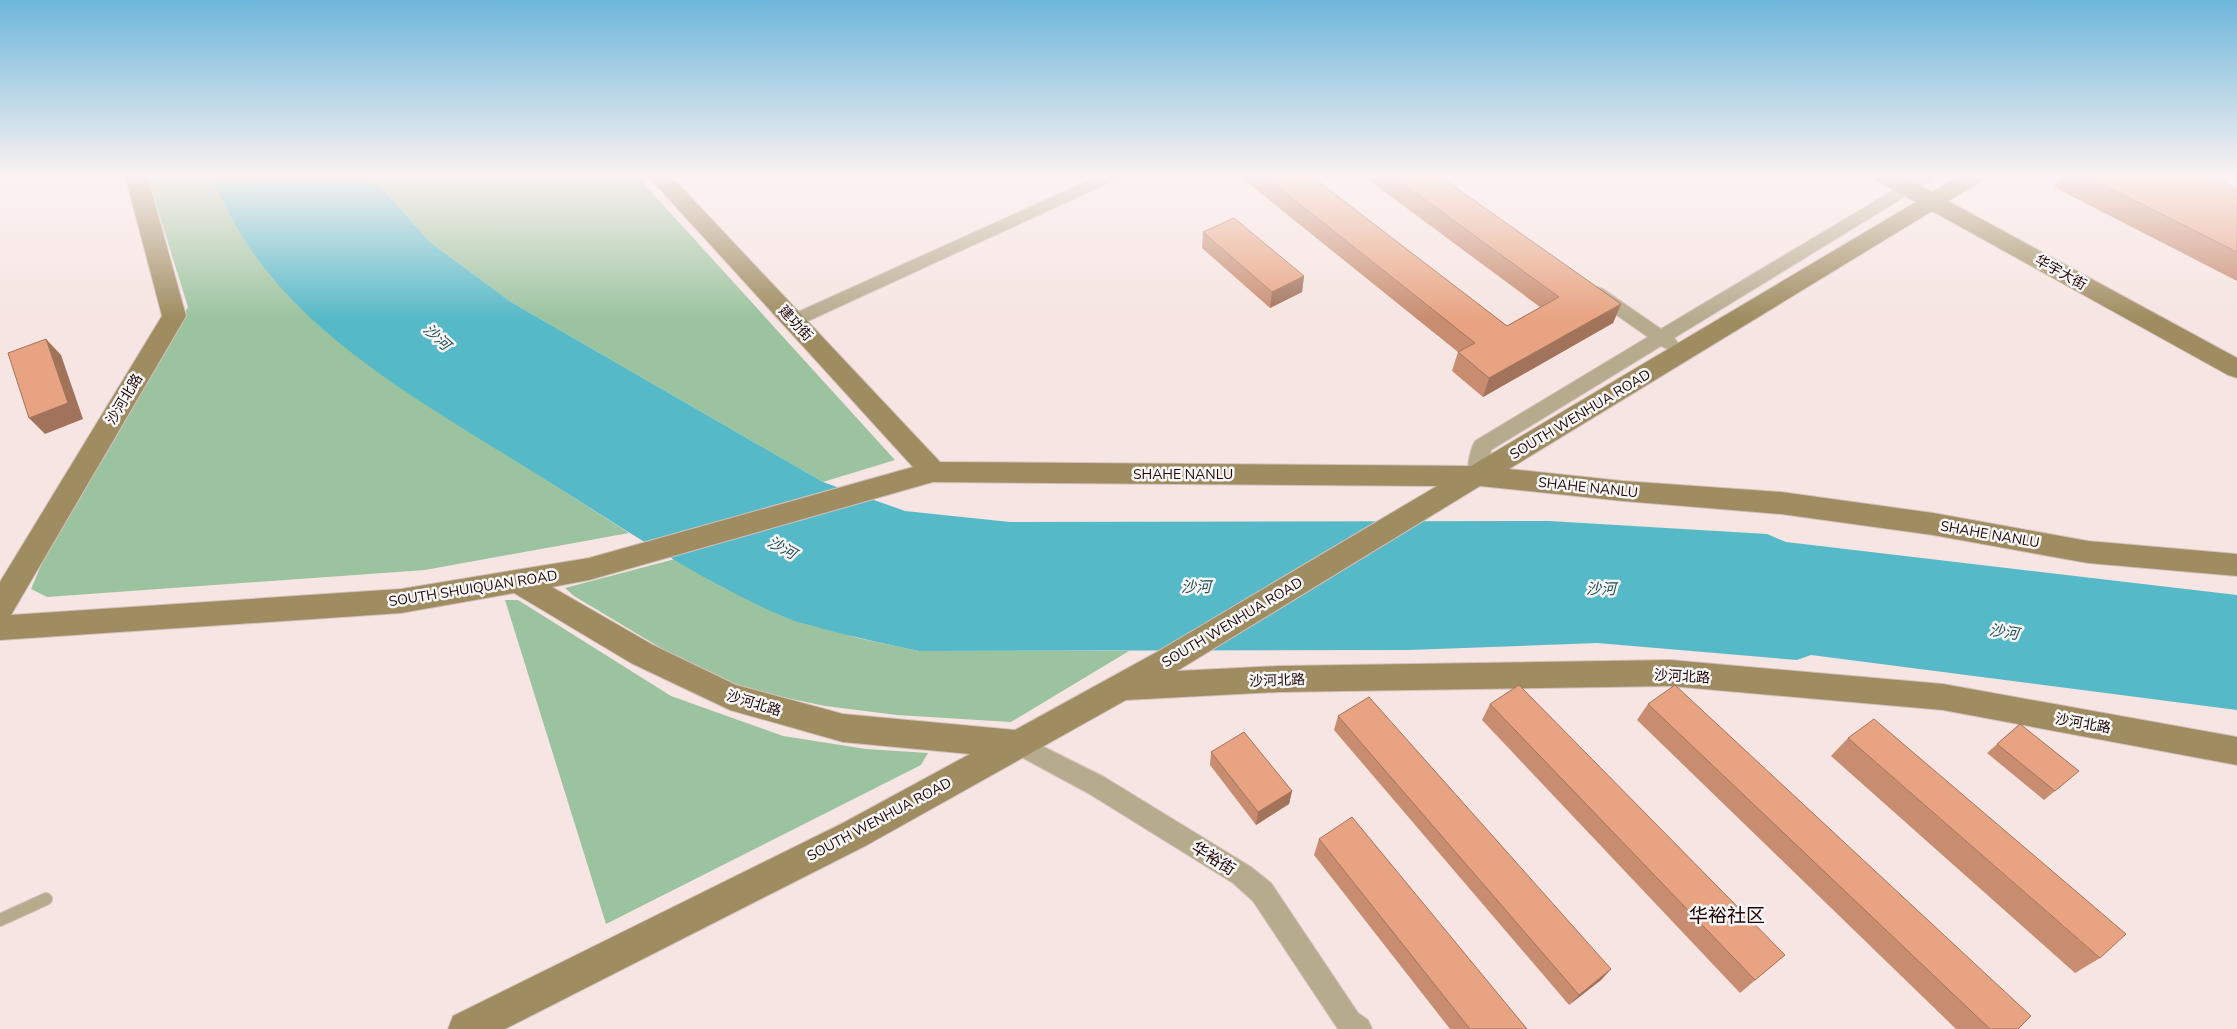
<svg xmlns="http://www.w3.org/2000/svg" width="2237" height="1029" font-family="'Nunito Sans','Noto Sans SC',sans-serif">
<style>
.green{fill:#9bc39f}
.water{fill:#56b9c7}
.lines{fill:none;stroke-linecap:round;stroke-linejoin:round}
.lane-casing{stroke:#d4c1be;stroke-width:14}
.street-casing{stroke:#d4c1be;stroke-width:2}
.secondary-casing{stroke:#d4c1be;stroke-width:2}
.lane{stroke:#b7ab8e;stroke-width:12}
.street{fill:#b7ab8e;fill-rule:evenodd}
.secondary{fill:#9f8c60;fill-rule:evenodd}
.wall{fill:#c88d70}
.shaded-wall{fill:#a2735b}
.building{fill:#e8a482;stroke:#a2735b}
.labels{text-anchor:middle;stroke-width:5;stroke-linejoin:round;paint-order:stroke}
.street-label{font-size:14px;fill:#1f0403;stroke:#f6f6f6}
.water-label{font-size:15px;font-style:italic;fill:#224e54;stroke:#f6f6f6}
.near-street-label{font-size:16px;fill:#1f0403;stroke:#f6f6f6}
.near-quarter-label{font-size:19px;fill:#1f0403;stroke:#f6f6f6}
</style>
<rect width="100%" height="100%" fill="#f6e5e2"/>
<path class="green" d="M147 175H211C215 188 223 200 229 212 282 316 384 377 479 437 529 469 579 501 629 533L425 570 47 597 31 589 62 516 188 307Z
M370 175H636L895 460 823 482 511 302 430 242Z
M675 559 720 586 784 617 858 638 919 651H1129L1011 722 897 715 825 706 749 690 711 678 574 596 565 588Z
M505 600H518L671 696 783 736 866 749 928 753 921 765 606 924Z"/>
<path class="water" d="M211 175H370L430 242 511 302 823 482 905 511 1010 522 1549 521 1767 534 1786 542 2237 595V710L1811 655 1797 660 1597 643 1409 650 919 651C886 644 853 637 820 628 808 624 794 622 782 616 699 580 623 528 546 480 435 409 293 337 230 215 224 202 215 189 211 175Z"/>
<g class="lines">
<defs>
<path id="lane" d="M0 920 46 899"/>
<path id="street" d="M1101 175H1122L1119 178 799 325 793 327 787 325 784 321 787 317Z
M1919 175H1938L1935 178 1674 338 1679 344 1676 348 1670 350 1661 346 1491 450 1487 476 1484 481 1477 483 1470 481C1465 472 1470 450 1475 441L1648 337 1591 297 1588 293 1591 289 1597 287 1603 289 1661 329Z
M1018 734 1104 777 1251 867 1271 883 1358 1013 1368 1020 1372 1029H1338L1253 901 1233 883 1088 793 1010 751 1006 744 1010 737Z"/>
<path id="secondary" d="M125 175H147L186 316 11 615 401 589 589 558 913 467 647 175H670L940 462 1471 466 1916 202 1876 180 1873 175H1900L1932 192 1961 175H1987L1984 180 1948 201 2237 358V378L2228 375 1932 211 1509 469 1623 481 1781 492 1933 513 2088 541 2237 554V576L2088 563 1933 535 1781 514 1623 501 1480 486 1177 671 1279 666 1670 660 1943 684 2237 737V765L1943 710 1670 686 1279 692 1126 700 867 845 505 1029H448L453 1016 843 823 970 754 843 742 730 710 631 663 514 593 401 613 0 640V582L162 316ZM933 482 1437 486 1157 652 1015 730 843 714 736 685 653 645 552 587 589 580Z"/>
</defs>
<use href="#lane" class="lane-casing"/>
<use href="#street" class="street-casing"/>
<use href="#secondary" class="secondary-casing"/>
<use href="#lane" class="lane"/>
<use href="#street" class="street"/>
<use href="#secondary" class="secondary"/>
</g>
<path class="wall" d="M1238 175H1310L1507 326 1540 307 1362 175H1438L1621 304 1613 323 1483 397 1452 371 1458 352Z
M2063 175H2209L2237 189V281L2054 187Z
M1203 232 1304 276 1302 292 1270 308 1202 248Z
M1490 704 1785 955 1740 993 1482 720Z
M1648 704 2018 1029H1956L1637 720Z
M1338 716 1611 969 1601 980 1569 1005 1334 730Z
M2020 724 2055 791 2044 800 1987 753Z
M1848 738 2100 958 2075 973 1831 756Z
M1211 752 1292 791 1289 804 1256 825 1210 765Z
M1319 839 1527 1029H1450L1314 855Z"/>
<path class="shaded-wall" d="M1304 276 1302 292 1270 308 1272 292Z
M1621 304 1613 323 1483 397 1489 378Z
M46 339 61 355 83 419 45 434 29 418Z
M1292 791 1289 804 1256 825 1258 812Z
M1611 969 1601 980 1569 1005 1579 995Z"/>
<path class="building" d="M1263 175H1310L1507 326 1559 297 1391 175H1438L1621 304 1489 378 1458 352 1475 343Z
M2084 175H2209L2237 189V252Z
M1234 218 1304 276 1272 292 1203 232Z
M46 339 68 403 29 418 8 353Z
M1519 685 1785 955 1755 980 1490 704Z
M1675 685 2031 1016 2018 1029H1990L1648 704Z
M1369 697 1611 969 1579 995 1338 716Z
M1874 719 2126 934 2100 958 1848 738Z
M2020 724 2079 771 2055 791 1997 744Z
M1244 732 1292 791 1258 812 1211 752Z
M1352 817 1527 1029H1470L1319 839Z"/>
<linearGradient id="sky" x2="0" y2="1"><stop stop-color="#6db6db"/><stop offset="0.55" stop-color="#fbf3f2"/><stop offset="1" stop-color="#fbf3f2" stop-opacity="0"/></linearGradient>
<rect width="2237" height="319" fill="url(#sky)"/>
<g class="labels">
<g class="street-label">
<text transform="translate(2061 272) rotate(29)" y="5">华宇大街</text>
<text transform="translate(796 323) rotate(47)" y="5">建功街</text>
<text transform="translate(124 399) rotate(-59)" y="5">沙河北路</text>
<text transform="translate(1580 414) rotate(-31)" y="5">SOUTH WENHUA ROAD</text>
<text x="1183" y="479">SHAHE NANLU</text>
<text transform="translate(1588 487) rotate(6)" y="5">SHAHE NANLU</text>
<text transform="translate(1990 534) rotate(10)" y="5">SHAHE NANLU</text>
<text transform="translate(473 588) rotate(-9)" y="5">SOUTH SHUIQUAN ROAD</text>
<text transform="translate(1232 622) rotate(-31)" y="5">SOUTH WENHUA ROAD</text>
<text transform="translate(1682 676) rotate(3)" y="5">沙河北路</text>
<text transform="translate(1277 680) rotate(-2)" y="5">沙河北路</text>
<text transform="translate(754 703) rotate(17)" y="5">沙河北路</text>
<text transform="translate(2083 723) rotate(10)" y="5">沙河北路</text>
<text transform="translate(879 819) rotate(-28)" y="5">SOUTH WENHUA ROAD</text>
</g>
<g class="water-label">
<text transform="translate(437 337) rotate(43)" y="5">沙河</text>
<text transform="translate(782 548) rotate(29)" y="5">沙河</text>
<text x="1196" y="592">沙河</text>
<text x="1601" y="594">沙河</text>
<text transform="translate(2004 632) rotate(8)" y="5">沙河</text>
</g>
<g class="near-street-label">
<text transform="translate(1214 858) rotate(32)" y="6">华裕街</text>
</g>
<g class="near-quarter-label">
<text x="1727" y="922">华裕社区</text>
</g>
</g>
</svg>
